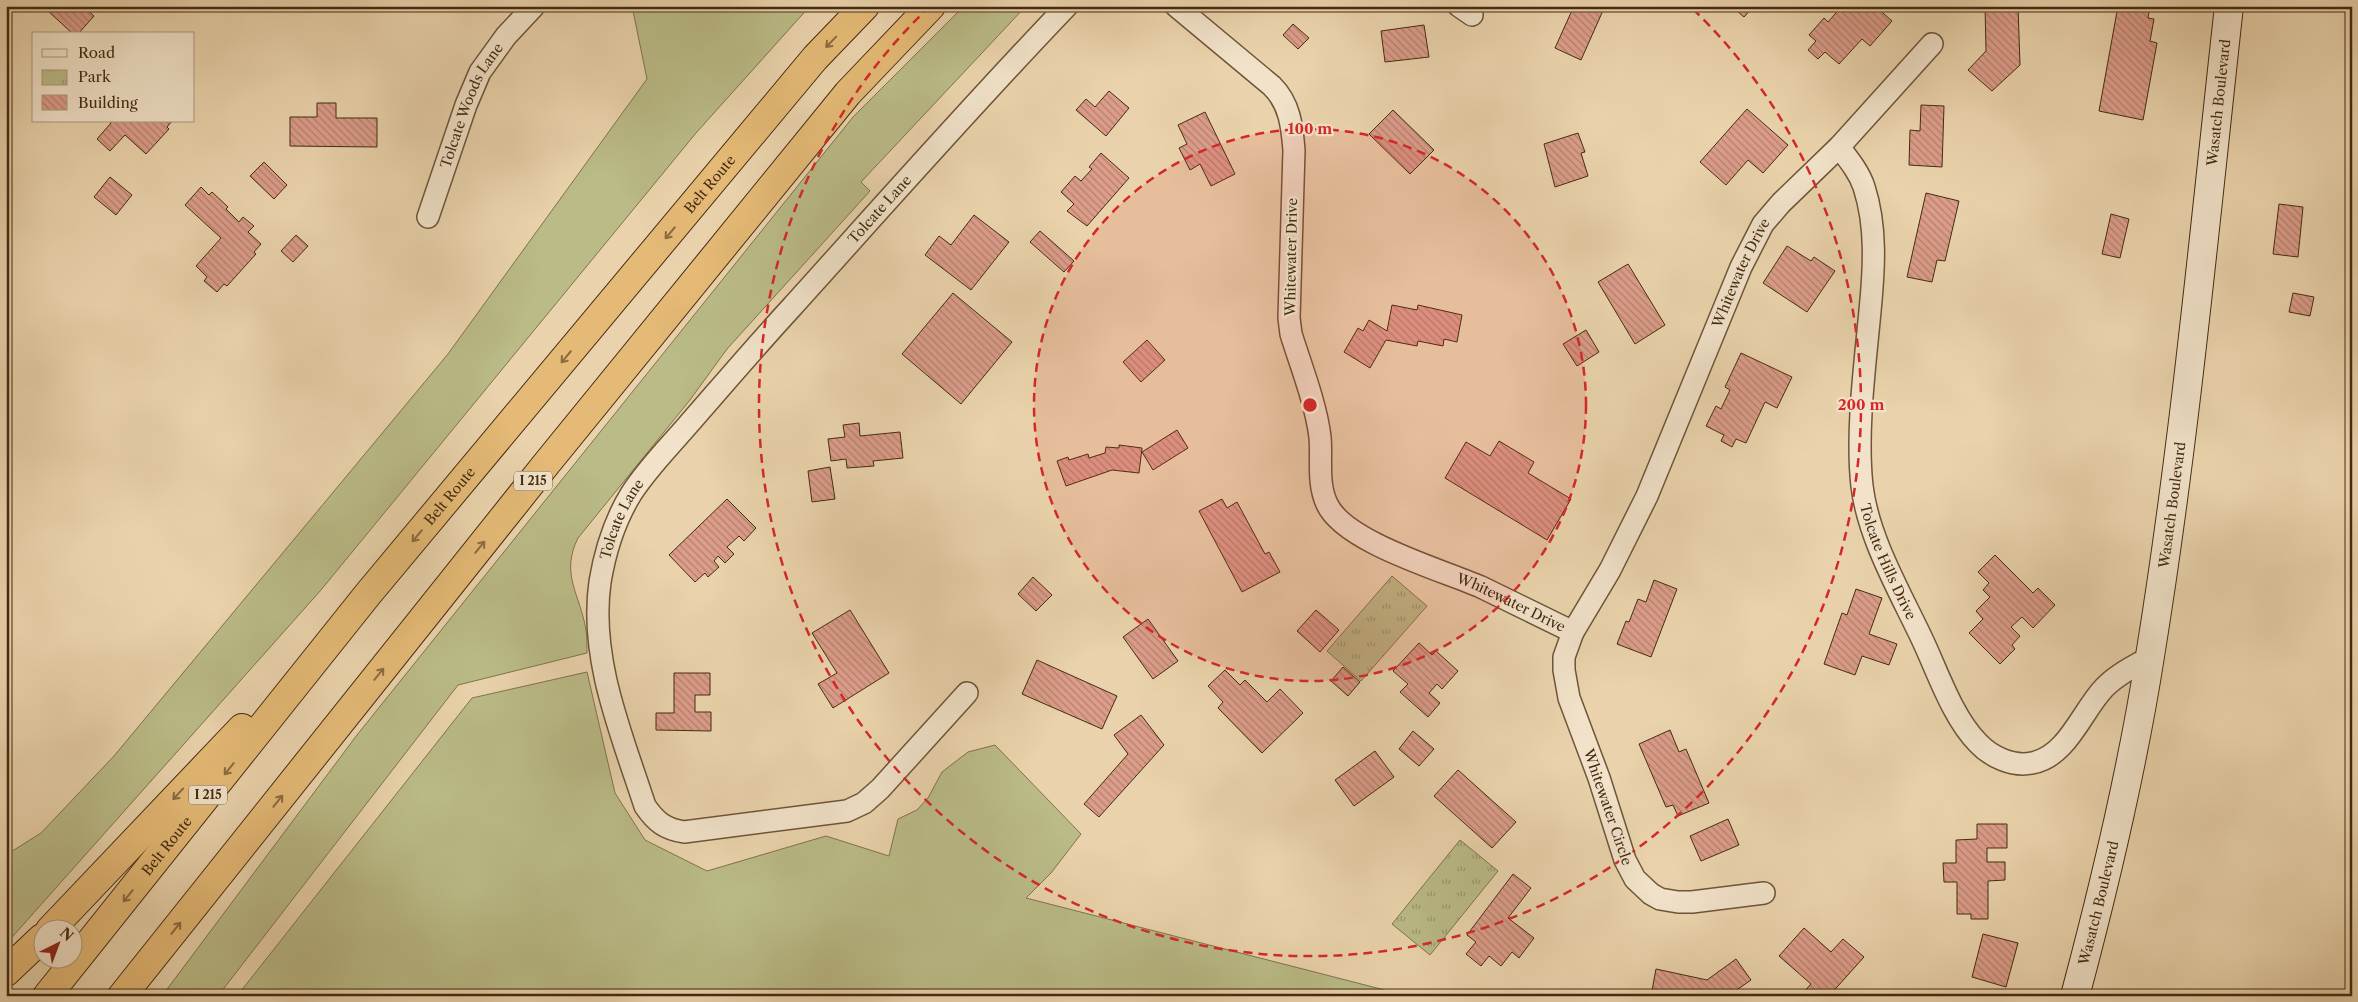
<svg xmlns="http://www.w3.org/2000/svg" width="2358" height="1002" font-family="'Libre Caslon Text',serif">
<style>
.green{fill:#babb87;stroke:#7f734c}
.park{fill:url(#park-tufts);stroke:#7f734c}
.building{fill:url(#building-back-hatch);stroke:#442b11}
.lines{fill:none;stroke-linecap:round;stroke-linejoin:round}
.street-casing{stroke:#6e5538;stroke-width:24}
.secondary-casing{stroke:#442b11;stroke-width:30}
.highway-casing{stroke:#442b11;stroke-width:30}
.street{stroke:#f1e2c9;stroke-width:21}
.secondary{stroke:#f1e2c9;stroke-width:28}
.highway{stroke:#e5ba76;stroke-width:28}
.oneway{stroke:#8c6b3e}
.ring{fill:none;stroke:#d62828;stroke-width:2.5;stroke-dasharray:9 6}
.labels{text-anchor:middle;stroke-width:4.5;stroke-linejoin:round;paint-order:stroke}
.shield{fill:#f1e2c9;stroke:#786248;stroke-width:1}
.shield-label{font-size:12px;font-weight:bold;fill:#442b11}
.street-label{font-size:14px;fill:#442b11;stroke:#f1e2c9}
.centre{fill:#d62828;stroke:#f1e2c9;stroke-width:2.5}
.ring-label{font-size:15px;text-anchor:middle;font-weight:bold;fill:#d62828;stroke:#f1e2c9;stroke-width:4.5;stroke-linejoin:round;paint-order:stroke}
</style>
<defs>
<pattern id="park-tufts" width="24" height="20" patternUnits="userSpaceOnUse" patternTransform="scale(1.25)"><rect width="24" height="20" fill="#babb87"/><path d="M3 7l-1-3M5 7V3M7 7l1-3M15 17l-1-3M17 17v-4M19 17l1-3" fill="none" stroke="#99986d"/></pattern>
<pattern id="building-back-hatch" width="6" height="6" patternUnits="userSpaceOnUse" patternTransform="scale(1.25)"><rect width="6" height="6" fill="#dc9d8a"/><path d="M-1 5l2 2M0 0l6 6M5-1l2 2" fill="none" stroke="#b4806f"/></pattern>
</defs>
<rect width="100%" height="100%" fill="#ead3ac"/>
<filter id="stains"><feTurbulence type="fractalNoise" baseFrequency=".004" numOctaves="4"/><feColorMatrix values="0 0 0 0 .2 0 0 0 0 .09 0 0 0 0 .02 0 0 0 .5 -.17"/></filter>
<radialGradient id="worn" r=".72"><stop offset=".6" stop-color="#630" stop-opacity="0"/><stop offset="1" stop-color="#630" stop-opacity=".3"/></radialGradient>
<path class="green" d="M632 6H810L696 133 321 590 6 944V855L41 833 114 756 448 354 647 79Z
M964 6H1026L861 182 870 191 727 349 690 400 578 538C560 574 580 594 586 630 587 637 587 646 587 653L458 685 218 996H162L357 735 853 117Z
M587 672 615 793 645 840 707 871 826 836 889 856 898 819 917 810 928 798 942 772 968 752 995 745 1081 834 1051 873 1026 898 1408 996H237L472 698Z"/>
<path class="park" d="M1392 576 1427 606 1361 681 1327 651Z
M1460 840 1498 871 1430 955 1392 924Z"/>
<path class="building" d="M50 6H83L94 16 78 34H73L47 10Z
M1574 6H1605L1581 60 1555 48Z
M1731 6H1754L1744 17Z
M1842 6H1858L1861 9 1863 6H1875L1892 21 1870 46 1862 39 1839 64 1825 52 1818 59 1808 50 1816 41 1809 35 1824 18 1828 22Z
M1985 6H2018L2020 65 1992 91 1968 70 1986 51Z
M2118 6H2150L2148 18 2154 19 2150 41 2157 43 2143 120 2099 111Z
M1293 24 1309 38 1298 49 1283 35Z
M1424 25 1429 57 1385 62 1381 31Z
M1109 91 1129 108 1106 136 1076 110 1086 99 1095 107Z
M317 103H336V118H377V147L290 146V117H317Z
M1921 105 1944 106 1942 167 1909 165 1910 130 1920 131Z
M1747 109 1788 145 1763 173 1748 160 1726 185 1700 162Z
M1393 110 1434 150 1410 174 1369 134Z
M1205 112 1235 174 1211 186 1200 164 1190 170 1179 148 1187 144 1178 125Z
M110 121H172L167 127 169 129 146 154 125 135 110 151 97 139 111 123Z
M1578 133 1585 152 1581 153 1588 176 1555 187 1544 144Z
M1101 153 1129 178 1087 226 1067 211 1074 204 1061 192 1075 176 1081 181 1092 169 1089 167Z
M264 162 287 185 274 199 250 176Z
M110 177 132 195 116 215 94 197Z
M201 187 209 195 212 192 228 207 226 209 239 222 243 217 254 226 248 232 261 244 254 252 256 254 227 286 224 284 217 292 204 281 207 277 196 266 221 238 185 205Z
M1926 193 1959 201 1945 261 1937 260 1932 282 1907 277Z
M2279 204 2303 207 2298 257 2273 254Z
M2111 214 2129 219 2120 258 2102 254Z
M974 215 1009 242 971 290 925 255 939 236 951 245Z
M1040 231 1074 261 1064 272 1030 242Z
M296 235 308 246 293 262 281 251Z
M1787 246 1811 261 1814 257 1835 271 1807 312 1763 283Z
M1628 264 1665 325 1635 344 1598 282Z
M953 293 1012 342 961 404 902 354Z
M2293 293 2314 297 2310 316 2289 312Z
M1392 305 1417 310 1418 305 1462 315 1457 342 1444 339 1443 346 1418 341 1417 346 1386 340 1370 368 1344 352 1358 328 1363 331 1369 320 1387 331Z
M1586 330 1599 352 1577 366 1563 344Z
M1147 340 1165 360 1141 382 1123 362Z
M1741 353 1792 377 1777 408 1765 402 1746 443 1736 439 1732 447 1721 441 1724 435 1706 426 1716 406 1721 409 1730 390 1725 387Z
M859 423 860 436 900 432 903 458 873 461 874 466 847 468 846 459 831 461 828 439 845 437 843 425Z
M1177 430 1188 448 1153 470 1142 452Z
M1499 441 1534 462 1528 473 1571 499 1547 540 1445 478 1466 442 1490 456Z
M1119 445 1142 448 1139 473 1112 470 1066 486 1057 461 1068 457 1069 460 1088 454 1089 458 1105 453 1106 447 1119 448Z
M830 467 835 499 812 502 808 471Z
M727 499 756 528 744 541 739 536 727 547 734 554 725 563 718 556 714 561 719 567 708 577 705 573 695 582 669 555Z
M1222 499 1227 508 1237 502 1265 554 1269 552 1280 572 1242 592 1199 511Z
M1995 555 2033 593 2038 588 2055 605 2033 628 2022 617 2011 627 2020 636 2012 645 2015 649 2000 664 1969 633 1983 619 1976 611 1990 597 1983 590 1989 583 1978 572Z
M1033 577 1052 595 1036 611 1018 594Z
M1654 580 1677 589 1651 657 1617 644 1626 621 1629 622 1638 599 1646 602Z
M1856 589 1882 598 1869 634 1897 644 1889 665 1862 656 1855 675 1824 664 1842 613 1847 615Z
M850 610 889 673 833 708 818 684 837 673 812 633Z
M1316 610 1339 630 1320 652 1297 631Z
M1148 619 1178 661 1153 679 1123 637Z
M1419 643 1432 655 1436 651 1458 671 1442 689 1437 684 1429 693 1440 703 1428 717 1400 692 1408 684 1393 671Z
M1037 660 1117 696 1102 729 1022 694Z
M1343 667 1360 682 1348 696 1331 681Z
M1225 670 1240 685 1245 680 1267 702 1280 689 1303 713 1262 753 1218 708 1223 702 1208 686Z
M674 673H710V695H695V712H711V731L656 730V713H674Z
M1141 715 1164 745 1099 817 1084 804 1128 754 1114 735Z
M1670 730 1679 752 1686 749 1709 803 1678 816 1673 805 1666 807 1639 744Z
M1413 731 1434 749 1419 766 1399 749Z
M1375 751 1394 777 1354 806 1335 780Z
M1458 770 1516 822 1492 848 1434 796Z
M1728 819 1739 845 1701 861 1690 836Z
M1977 824H2007V848H1987V862H2005V880L1988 881V919H1971V914H1957V882H1944L1943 863H1956V840L1977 839Z
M1513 874 1531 888 1508 918 1534 938 1519 958 1512 952 1501 966 1489 956 1481 966 1466 954 1476 942 1467 935Z
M1804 928 1831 952 1843 939 1864 957 1829 996H1800L1811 984 1779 956Z
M1983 934 2018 943 2006 987 1972 977Z
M1736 959 1751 980 1728 996H1651L1656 969 1707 980Z"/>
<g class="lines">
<defs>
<g id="street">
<path id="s1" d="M1176 6 1272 86C1290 104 1292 126 1294 150L1289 318 1291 334C1301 366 1316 404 1320 437 1322 459 1317 483 1327 504 1344 542 1442 570 1481 587 1512 602 1542 617 1573 632"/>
<path d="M1459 6 1472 15"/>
<path id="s2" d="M1839 147C1849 160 1859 172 1864 187 1877 227 1874 270 1870 311 1865 365 1856 432 1862 486 1868 538 1901 594 1923 641 1938 673 1953 718 1978 743 1991 757 2013 767 2032 763 2067 757 2082 711 2104 688 2117 674 2135 666 2150 657"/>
<path id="s3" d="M428 217 466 105 480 72 506 36 534 6"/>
<path id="s4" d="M967 693 880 789 864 803 847 811 684 832C665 829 656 822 645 806 622 735 589 659 600 582 605 552 615 520 631 494 647 469 668 448 687 426 722 386 756 346 791 308 883 206 973 104 1067 6"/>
<path id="s5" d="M1764 893 1692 902H1678L1660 899 1651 894 1635 879 1625 860 1599 778 1569 698 1564 670V657L1573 632 1610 570 1647 496 1741 267 1763 224 1781 203 1839 147 1932 44"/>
</g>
<g id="secondary">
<path id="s6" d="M2075 996C2105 884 2132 771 2150 656 2185 441 2205 223 2229 6"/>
</g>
<g id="highway">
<path d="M50 930 242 728"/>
<path d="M6 972 42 938"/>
<path id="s7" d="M47 996 368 594 815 58 865 6"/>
<path d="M122 996 547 463 848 93 931 6"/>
</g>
</defs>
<use href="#street" class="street-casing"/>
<use href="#secondary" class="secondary-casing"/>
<use href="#highway" class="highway-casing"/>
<use href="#street" class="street"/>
<use href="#secondary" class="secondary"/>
<use href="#highway" class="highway"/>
</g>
<defs><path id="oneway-shaft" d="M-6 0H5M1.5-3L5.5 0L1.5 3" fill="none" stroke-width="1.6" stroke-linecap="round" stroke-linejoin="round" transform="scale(1.25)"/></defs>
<g class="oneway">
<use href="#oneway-shaft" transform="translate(831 42) rotate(134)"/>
<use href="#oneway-shaft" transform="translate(670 233) rotate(130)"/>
<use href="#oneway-shaft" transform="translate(566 357) rotate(130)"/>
<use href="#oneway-shaft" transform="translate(417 536) rotate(130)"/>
<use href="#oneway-shaft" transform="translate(480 547) rotate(-51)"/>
<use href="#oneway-shaft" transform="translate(379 674) rotate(-51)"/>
<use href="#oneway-shaft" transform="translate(229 769) rotate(129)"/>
<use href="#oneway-shaft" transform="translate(178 794) rotate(133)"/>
<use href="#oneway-shaft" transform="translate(278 801) rotate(-51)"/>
<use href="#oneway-shaft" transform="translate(128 896) rotate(129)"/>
<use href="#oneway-shaft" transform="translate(176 928) rotate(-51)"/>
</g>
<circle cx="1310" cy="405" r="276" fill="#d62828" fill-opacity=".12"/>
<g class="ring">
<circle cx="1310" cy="405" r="276"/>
<path d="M1693 9A551 551 0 1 1 927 9"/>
</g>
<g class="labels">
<g class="shield">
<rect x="514" y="471.5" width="38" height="19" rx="4"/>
<rect x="189" y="785.5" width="38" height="19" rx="4"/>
</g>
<g class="shield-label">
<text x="533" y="485">I 215</text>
<text x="208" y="799">I 215</text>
</g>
<g class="street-label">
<text dy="5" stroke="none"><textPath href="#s6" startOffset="906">Wasatch Boulevard</textPath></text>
<text dy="5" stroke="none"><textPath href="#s3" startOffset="120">Tolcate Woods Lane</textPath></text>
<text dy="5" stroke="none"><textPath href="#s7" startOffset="1048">Belt Route</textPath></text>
<text dy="5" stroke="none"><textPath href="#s4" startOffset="1085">Tolcate Lane</textPath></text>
<text transform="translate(1291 257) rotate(-89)" y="5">Whitewater Drive</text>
<text dy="5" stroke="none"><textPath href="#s5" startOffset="795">Whitewater Drive</textPath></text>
<text dy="5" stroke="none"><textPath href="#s7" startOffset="642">Belt Route</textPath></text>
<text dy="5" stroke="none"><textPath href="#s6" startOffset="501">Wasatch Boulevard</textPath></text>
<text dy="5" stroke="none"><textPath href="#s4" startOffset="680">Tolcate Lane</textPath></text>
<text dy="5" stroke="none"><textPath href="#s2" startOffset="428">Tolcate Hills Drive</textPath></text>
<text dy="5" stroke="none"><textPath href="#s1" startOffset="765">Whitewater Drive</textPath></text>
<text transform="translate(1608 807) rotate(71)" y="5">Whitewater Circle</text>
<text dy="5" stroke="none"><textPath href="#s7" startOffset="192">Belt Route</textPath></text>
<text dy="5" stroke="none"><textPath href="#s6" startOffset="96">Wasatch Boulevard</textPath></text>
</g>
</g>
<circle cx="1310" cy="405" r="8" class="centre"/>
<g class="ring-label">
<text x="1310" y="134">100 m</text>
<text x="1861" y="410">200 m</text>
</g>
<rect width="2358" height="1002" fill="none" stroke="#ead3ac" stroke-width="25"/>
<rect x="8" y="8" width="2343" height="987" fill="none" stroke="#442b11" stroke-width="2.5"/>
<rect x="12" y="12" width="2333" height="977" fill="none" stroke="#442b11"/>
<rect x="32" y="32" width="162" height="90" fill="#f1e2c9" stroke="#ac997f"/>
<rect x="42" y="49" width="25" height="8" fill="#f1e2c9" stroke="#ac997f"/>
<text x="78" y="58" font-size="15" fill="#442b11">Road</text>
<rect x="42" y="70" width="25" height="15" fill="url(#park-tufts)" stroke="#ac997f"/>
<text x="78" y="82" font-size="15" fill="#442b11">Park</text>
<rect x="42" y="95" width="25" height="15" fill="url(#building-back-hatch)" stroke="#ac997f"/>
<text x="78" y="108" font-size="15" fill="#442b11">Building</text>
<g transform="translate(58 944) rotate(42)"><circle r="24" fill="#f1e2c9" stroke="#ac997f"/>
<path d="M0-4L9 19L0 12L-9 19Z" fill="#8f2418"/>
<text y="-8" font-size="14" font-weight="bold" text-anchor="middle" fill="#442b11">N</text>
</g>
<rect width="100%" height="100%" filter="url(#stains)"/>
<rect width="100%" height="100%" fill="url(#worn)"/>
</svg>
